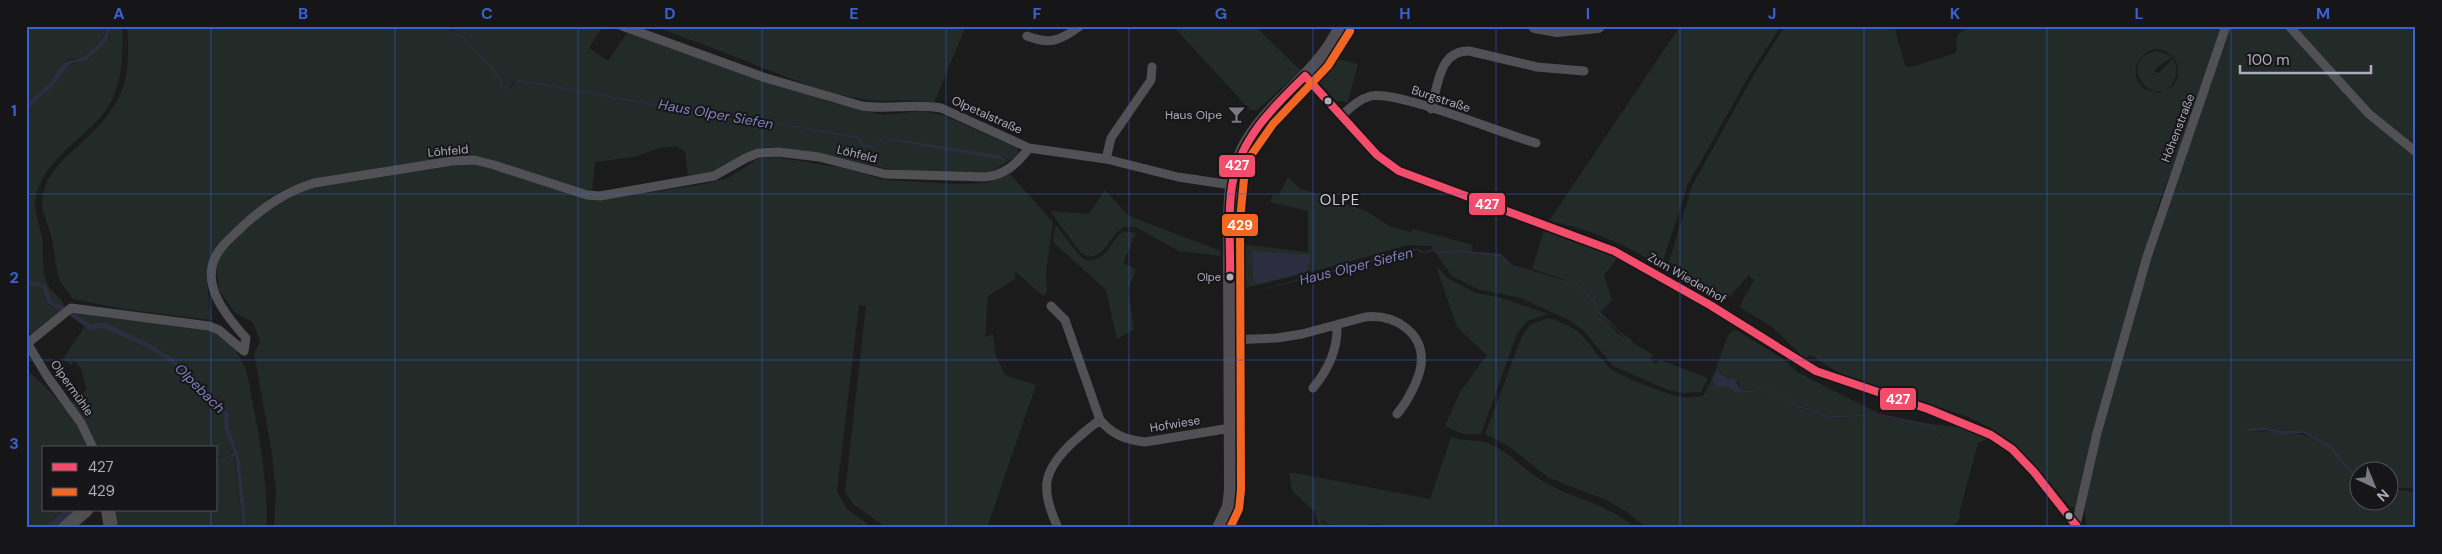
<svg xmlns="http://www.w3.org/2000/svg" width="2442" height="554" font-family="'DM Sans',sans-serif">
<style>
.green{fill:#222b28;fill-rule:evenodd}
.water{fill:#2c2d3e}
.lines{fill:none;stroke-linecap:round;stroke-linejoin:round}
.street{stroke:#515155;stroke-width:9}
.secondary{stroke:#504e53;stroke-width:14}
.bus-1-casing{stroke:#161518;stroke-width:11}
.bus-2-casing{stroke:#161518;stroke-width:11}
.bus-1{stroke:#f44d6c;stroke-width:8}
.bus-2{stroke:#f26522;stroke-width:8}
.grid{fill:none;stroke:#3a61d3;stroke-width:1;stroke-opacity:0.55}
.bus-dot{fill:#afabbd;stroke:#161518;stroke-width:2}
.labels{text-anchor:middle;stroke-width:4;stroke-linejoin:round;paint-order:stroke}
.bus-label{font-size:11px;fill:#afabbd;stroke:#161518;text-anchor:end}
.street-label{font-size:12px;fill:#afabbd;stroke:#161518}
.poi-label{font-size:12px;fill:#afabbd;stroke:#161518;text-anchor:end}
.water-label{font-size:14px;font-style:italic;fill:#7f81bb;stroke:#161518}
.quarter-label{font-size:15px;letter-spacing:1px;fill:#cfcdd9;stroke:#161518}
.line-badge{stroke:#161518;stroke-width:2}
.badge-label{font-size:14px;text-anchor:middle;font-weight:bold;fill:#fff}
.neatline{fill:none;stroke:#3a61d3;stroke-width:2}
.grid-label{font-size:16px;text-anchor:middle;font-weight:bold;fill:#3a61d3}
</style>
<rect width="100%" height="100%" fill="#1b1b1b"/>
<path class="green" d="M26 26H105L106 33 88 54 80 59H70L59 67 52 80 28 103Z
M110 26H122C124 59 122 95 98 120 76 143 44 162 36 196 33 211 39 223 42 237 44 252 41 268 47 283 50 292 63 298 65 306L52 301 46 284 26 281V110C32 106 55 85 59 79 68 65 69 63 87 61L110 37Z
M127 26H445L456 36 463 38C473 55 500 69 501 88L511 87 518 82 534 84 672 109H698L858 139 861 146 875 148 884 139 997 157 1008 161 993 171 976 173 909 171 888 169 819 153 773 147 756 148 713 172 688 176 685 152 676 146 660 148 634 157 595 162 592 192 452 157 313 179 293 186 273 195 261 206 212 254 208 265 207 279 211 320 123 309 73 299C69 293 63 287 60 280 55 268 55 252 52 239 49 224 39 212 43 195 47 175 60 162 75 149 120 107 132 89 127 26Z
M448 26H603L589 48 608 61 627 33 833 103 883 115 921 111 943 115 1017 148 1019 155 1009 161 1005 158 884 137 875 146 862 144 859 137 698 108 667 106 534 82 514 81 510 86 502 87C502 69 474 53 464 36L457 34Z
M653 26H966L934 103C911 98 886 103 862 99 814 91 770 70 725 53 701 43 677 35 653 26Z
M1173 26H1255L1301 71 1257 110H1250Z
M1680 26 1714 29 1740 26H1781L1750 74 1688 184 1661 267C1628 245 1588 228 1549 221Z
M1785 26H1894L1905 65 1911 67 1953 54 1957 51C1955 33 1957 32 1975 26H2223L2200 96 2158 206 2076 508 2069 506 2031 461 2013 443 1991 428 1968 417 1841 374 1810 355 1805 359 1771 326 1739 307 1754 280 1749 275 1726 301 1679 277 1682 270 1669 262 1692 186 1753 76ZM2155 49C2175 50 2185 69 2173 86L2159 93 2144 89C2129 75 2135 54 2155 49Z
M2229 26 2284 27 2367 117 2416 157V489L2390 487V472H2360L2359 476 2350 469 2332 446 2303 430 2281 431 2264 427 2247 432C2273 430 2309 430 2330 448 2341 457 2347 470 2359 479L2360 502H2390V489L2416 492V528H2087L2084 508 2101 430 2149 260Z
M2291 26H2416V148L2380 121Z
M2158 51 2172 57 2155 69V72L2159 73 2173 58C2177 66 2178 73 2174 81 2154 115 2112 57 2158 51Z
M1331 57 1358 64 1348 102 1336 101 1319 82V70Z
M776 157 843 168 886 180 954 184 987 183 1010 174 1053 222 1046 273 1047 292 1043 296 1015 271V279L988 296 985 337 993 334 996 356 1005 375 1036 385 987 528H887L853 504 845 492 866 306 859 305 837 491 847 509 873 528H274L276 492 272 454 254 353 260 342 253 322 235 313 219 290 216 267 218 258 227 246 277 202 315 186 455 164H473L601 200 704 184 728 178 759 158Z
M1288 177 1299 188 1366 211 1391 227 1411 232 1413 229 1473 245 1471 252 1457 250 1437 252 1431 246 1408 245 1315 271 1237 290 1239 244 1308 252V211L1270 202 1273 195H1279Z
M1105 190 1129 216 1221 251 1220 256 1179 251 1135 227H1123C1109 237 1107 255 1088 257L1080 252 1050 211 1089 214Z
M1056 225 1078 254 1087 261C1111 258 1107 243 1124 231L1136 233 1123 263 1136 269 1128 290 1134 330 1117 339 1106 290 1053 242Z
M1544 230 1618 257 1604 275 1612 300 1601 312C1584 283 1563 279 1532 269Z
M1434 251 1437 254 1458 252 1500 255 1511 266 1575 285 1593 302 1598 313 1617 333 1653 355 1650 359 1656 364 1660 360 1708 378 1701 392 1683 393 1668 390 1613 366 1583 330 1569 320 1521 298 1477 289 1452 276Z
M1436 266 1449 279 1476 293 1498 297 1548 314 1527 321 1517 334 1481 434H1463L1445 426 1460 392 1487 355 1457 327Z
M27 284 42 287 47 303 61 311 33 334 26 333Z
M73 312 202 328C215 332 227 340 236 351 248 366 250 388 253 406 262 447 267 486 267 528H247L240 459 229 427V414L215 396 204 392 197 379 176 361 105 322 91 324Z
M1548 318C1587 329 1584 342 1609 367 1618 376 1667 394 1680 397 1687 398 1696 397 1703 396 1715 377 1720 353 1730 332L1736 330 1780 357 1799 373 1880 414 1829 416 1796 404 1771 390 1743 391 1740 389 1739 382 1729 379 1721 373 1716 387H1728L1735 393 1770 391 1796 406 1829 418 1880 415 1922 425 1934 429 1950 448 1935 428 1909 421 1962 428 1987 439 1978 443 1959 514 1961 518 1951 528H1646L1626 511 1606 500 1549 478 1508 446 1485 434 1522 336 1530 325Z
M85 326 91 331 102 328 149 349 174 365 194 384 200 396 215 402 224 415V428L234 454 216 458V448H96L71 403 87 389 81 369 74 361 71 365 63 359Z
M26 370C51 390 77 417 87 448H44V510H65L42 528H26Z
M1451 437C1463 442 1474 439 1485 442 1510 451 1524 471 1546 483 1577 500 1609 505 1636 528H1390C1373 518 1354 532 1336 528 1331 527 1326 522 1322 520L1321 522 1331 528H1320L1314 511 1292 491 1289 473H1296L1430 499Z
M234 456 243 528H116L113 510H216V459Z"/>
<path class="water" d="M105 26 110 27C111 44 97 49 87 61 68 63 69 64 59 79 55 85 32 106 26 110V102L28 103C35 95 43 89 51 81 55 76 56 69 62 65 68 60 72 60 79 59 87 57 102 39 106 33Z
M445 26 457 34 464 36C475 54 501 68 503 87L510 86 518 80 534 82 667 106 698 108 860 137 863 144 875 146 883 137 998 155 1009 161 884 139 875 148 861 146 858 139 698 109H672L534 84 518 82 506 89 501 88C500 70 473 55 463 38L456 36Z
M1418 249 1424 252 1434 249 1437 252 1457 250 1501 254 1512 265 1576 284 1595 301 1600 312 1619 331 1632 341 1630 342 1598 313 1593 302 1575 285 1511 266 1500 256 1458 252 1437 254 1434 251 1423 253 1417 250 1257 291 1400 251Z
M1252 251 1312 255 1307 272 1257 284 1253 278Z
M28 280 46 284 52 301 65 306 61 311 47 303 42 287 26 285Z
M73 312 91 324 105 322 152 345 176 361 197 379 204 392 215 396 229 414V427L240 459 247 528H243L235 456 216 459 234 454 224 428V415L215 402 200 396 194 384 174 365 149 349 102 328 91 331 69 315Z
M1717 371 1729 379H1735L1740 389 1743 391 1771 390 1796 404 1829 416 1880 414 1923 423 1935 428 1951 447 1934 429 1922 425 1880 415 1829 418 1796 406 1770 391 1735 393 1728 387H1716L1713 379Z
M2264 427 2281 431 2303 430 2332 446 2350 469 2359 476V479L2348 471 2330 448 2303 433 2281 434 2264 430 2247 432V429Z
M65 510H80L58 528H42Z"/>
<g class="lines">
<path class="street" d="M622 26 763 77 862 106C889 110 915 103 941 108L1029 148 1106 159 1178 177 1232 185
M2289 26 2369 114 2416 152
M1027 36C1050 45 1060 41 1080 26
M1305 76 1377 155 1399 171 1614 251 1710 305 1816 371 1928 409 1991 435 2012 449 2034 472 2078 528
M1431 109C1438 86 1439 50 1469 51L1537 67 1584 71
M1342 115C1350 108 1359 99 1371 96 1397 90 1503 134 1536 143
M1106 159 1111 138 1151 80 1152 67
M1051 306 1065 320 1100 420C1113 435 1126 440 1145 442L1231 428
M1230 340 1277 338 1302 334 1365 317C1394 314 1425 332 1421 365 1419 380 1407 402 1397 414
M26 341 47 376 81 423 93 448
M28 343 71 308 209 326 219 330 244 351
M244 351 246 338C227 317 199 284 217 254 223 243 234 235 243 226 265 206 285 192 314 183L452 161 474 160 494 165 587 195 600 196 714 176 746 158 758 153 778 152 819 157 885 174 985 177C1005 175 1017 164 1029 148
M1313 388C1328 370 1338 348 1337 325
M2076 525 2097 433 2147 257 2226 26
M1058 528C1040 489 1042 471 1073 442 1082 434 1090 427 1100 420"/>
<path class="secondary" d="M1535 26 1557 30 1598 26
M108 510 111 528
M65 528 86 510
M1219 528 1229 507 1231 490C1231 414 1230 338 1230 262 1231 225 1226 185 1243 150 1267 102 1319 76 1341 26"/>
<defs>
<path id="bus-1" d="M1305 76 1377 155 1399 171 1614 251 1710 305 1816 371 1928 409 1991 435 2012 449 2034 472 2078 528
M1230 278C1231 247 1227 216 1232 186 1239 140 1273 107 1305 76"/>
<path id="bus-2" d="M1230 528 1239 509 1241 490 1240 220 1244 179 1252 154 1273 124 1328 66 1350 31"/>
</defs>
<use href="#bus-1" class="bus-1-casing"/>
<use href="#bus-2" class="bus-2-casing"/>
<use href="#bus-1" class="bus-1"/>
<use href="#bus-2" class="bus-2"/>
</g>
<path class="grid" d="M211 26V448M395 26V528M578 26V528M762 26V528M946 26V528M1129 26V528M1313 26V528M1496 26V528M1680 26V528M1864 26V528M2047 26V528M2231 26V528M26 194H2416M26 360H2416M211 510V528"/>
<defs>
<symbol id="bar-bare" viewBox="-9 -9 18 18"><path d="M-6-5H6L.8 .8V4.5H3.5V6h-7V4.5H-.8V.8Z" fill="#7b7984" stroke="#161518" stroke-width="2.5" paint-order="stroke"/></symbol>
</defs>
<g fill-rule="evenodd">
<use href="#bar-bare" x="1224" y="102" width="25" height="25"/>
</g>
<g class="bus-dot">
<circle cx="1328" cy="101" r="4.5"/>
<circle cx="1230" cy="277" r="4.5"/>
<circle cx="2069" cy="516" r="4.5"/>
</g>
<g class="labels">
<g class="bus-label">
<text x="1221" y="281">Olpe</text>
</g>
<g class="street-label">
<text transform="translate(1441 99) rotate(18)" y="4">Burgstraße</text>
<text transform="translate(987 115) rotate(24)" y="4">Olpetalstraße</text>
<text transform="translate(2178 128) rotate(-69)" y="4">Höhenstraße</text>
<text transform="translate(448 151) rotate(-5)" y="4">Löhfeld</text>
<text transform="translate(857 154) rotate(14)" y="4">Löhfeld</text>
<text transform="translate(1687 278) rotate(30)" y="4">Zum Wiedenhof</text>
<text transform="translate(72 388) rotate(55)" y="4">Olpermühle</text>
<text transform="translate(1175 424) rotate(-9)" y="4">Hofwiese</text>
</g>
<g class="poi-label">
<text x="1222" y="119">Haus Olpe</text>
</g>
<g class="water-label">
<text transform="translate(716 114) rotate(10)" y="5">Haus Olper Siefen</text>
<text transform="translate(1356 266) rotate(-14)" y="5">Haus Olper Siefen</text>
<text transform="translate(200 388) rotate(45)" y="5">Olpebach</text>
</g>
<g class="quarter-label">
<text x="1340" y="205">OLPE</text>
</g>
</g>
<g class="line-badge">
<rect x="1218" y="154" width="38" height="24" rx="5" fill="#f44d6c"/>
<rect x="1468" y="192" width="38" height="24" rx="5" fill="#f44d6c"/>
<rect x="1221" y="213" width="38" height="24" rx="5" fill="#f26522"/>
<rect x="1879" y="387" width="38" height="24" rx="5" fill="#f44d6c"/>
</g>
<g class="badge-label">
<text x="1237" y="170">427</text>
<text x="1487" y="209">427</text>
<text x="1240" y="230">429</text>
<text x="1898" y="404">427</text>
</g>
<rect width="2442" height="554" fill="none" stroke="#161518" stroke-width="55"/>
<rect x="42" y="446" width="175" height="65" fill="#161518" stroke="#53515a"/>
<rect x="52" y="463" width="25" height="8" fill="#f44d6c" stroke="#53515a"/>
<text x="88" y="472" font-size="15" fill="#afabbd">427</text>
<rect x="52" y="488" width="25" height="8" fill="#f26522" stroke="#53515a"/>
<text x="88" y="496" font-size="15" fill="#afabbd">429</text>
<g transform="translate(2374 486) rotate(136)"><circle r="24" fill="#161518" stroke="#53515a"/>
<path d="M0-4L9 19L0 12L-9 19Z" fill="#7b7984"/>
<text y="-8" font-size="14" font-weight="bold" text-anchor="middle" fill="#afabbd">N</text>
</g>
<path d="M2240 65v8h131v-8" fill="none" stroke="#afabbd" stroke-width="2.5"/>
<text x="2247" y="65" font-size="15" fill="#afabbd" stroke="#161518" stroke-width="4" paint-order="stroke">100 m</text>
<rect x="28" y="28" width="2386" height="498" class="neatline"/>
<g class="grid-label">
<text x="119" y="19">A</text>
<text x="303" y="19">B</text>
<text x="487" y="19">C</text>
<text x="670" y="19">D</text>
<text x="854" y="19">E</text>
<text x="1037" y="19">F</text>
<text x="1221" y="19">G</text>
<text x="1405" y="19">H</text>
<text x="1588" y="19">I</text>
<text x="1772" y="19">J</text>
<text x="1955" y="19">K</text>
<text x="2139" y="19">L</text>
<text x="2323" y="19">M</text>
<text x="14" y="116">1</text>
<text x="14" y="283">2</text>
<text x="14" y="449">3</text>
</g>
</svg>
